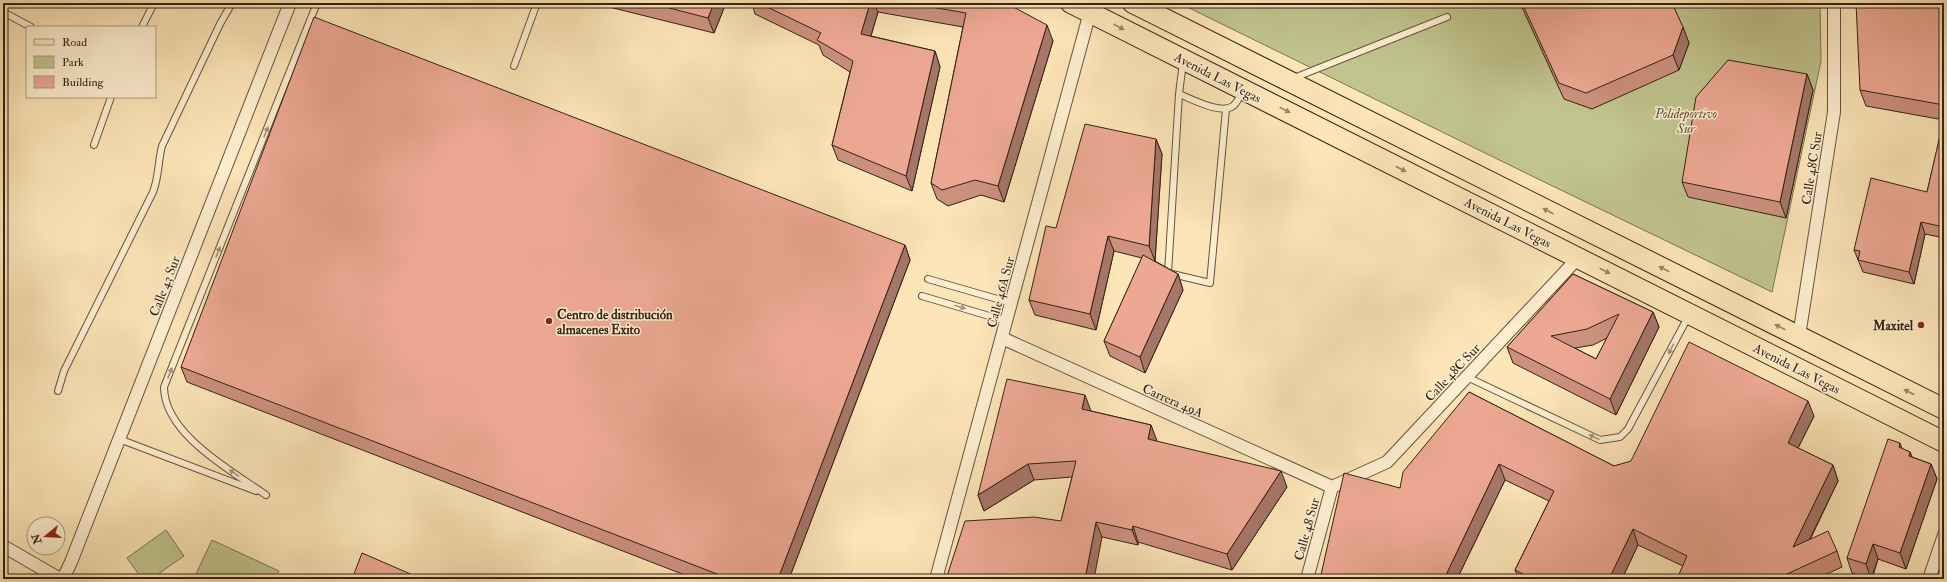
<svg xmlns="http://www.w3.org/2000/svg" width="1947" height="582" font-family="'IM FELL Double Pica',serif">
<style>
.green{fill:#c1c48d;stroke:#7b7351}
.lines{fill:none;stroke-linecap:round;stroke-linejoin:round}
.lane-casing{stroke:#67533e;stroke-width:8}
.street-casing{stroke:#67533e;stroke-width:14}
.primary-casing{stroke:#352215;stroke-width:22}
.lane{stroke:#fdeed0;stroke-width:6}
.street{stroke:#fdeed0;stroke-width:12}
.primary{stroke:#fce5b7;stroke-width:20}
.wall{fill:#cc907f;stroke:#352215;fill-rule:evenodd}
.shaded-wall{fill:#a67668;stroke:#352215}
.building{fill:#eda894;stroke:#352215;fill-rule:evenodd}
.oneway{fill:#988466}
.oneway2{fill:#a3927c}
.poi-dot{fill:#8f2418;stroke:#fdeed0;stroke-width:1.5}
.labels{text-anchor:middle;stroke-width:3;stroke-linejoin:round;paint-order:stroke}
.street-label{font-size:13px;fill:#352215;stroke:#fdeed0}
.park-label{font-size:13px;font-style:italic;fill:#5f5339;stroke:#fdeed0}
.poi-label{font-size:13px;font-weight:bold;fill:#352215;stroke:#fdeed0;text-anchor:start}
</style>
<rect width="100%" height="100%" fill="#fce5b7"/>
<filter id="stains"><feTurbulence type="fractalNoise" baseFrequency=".005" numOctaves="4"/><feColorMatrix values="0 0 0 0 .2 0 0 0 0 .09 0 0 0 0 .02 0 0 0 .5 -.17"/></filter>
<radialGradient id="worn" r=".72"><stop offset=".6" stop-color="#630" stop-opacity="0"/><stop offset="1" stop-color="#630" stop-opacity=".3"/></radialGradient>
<path class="green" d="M1179 3H1820L1821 61 1772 292 1536 178Z
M166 530 184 556 151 579H142L127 558Z
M212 540 279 571 275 579H206L196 574Z"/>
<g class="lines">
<defs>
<path id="lane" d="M3 12 31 27
M142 27 154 3
M514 66 537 3
M1294 78 1447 17
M1179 94 1183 62
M1226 109 1210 283 1168 273 1179 94C1192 99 1221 115 1233 106 1237 103 1239 97 1242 93
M94 145 111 97
M928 279 1011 303
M922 296 1006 321
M1467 377 1600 440 1620 437 1628 429 1688 317
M58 391 64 371 153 192C159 177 158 161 162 146L220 24 232 3
M119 439 256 491
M266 495C232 471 164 434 164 387L317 3"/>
<path id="street" d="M1799 336 1834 112V3
M1002 338 1332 487
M1332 487 1387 462 1578 258
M3 546 60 579
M63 579 71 562 290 3
M936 579 1090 12
M1307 579 1332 487
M1929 579 1944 535"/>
<path id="primary" d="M1071 3 1944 442
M1133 3 1944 409"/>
</defs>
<use href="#lane" class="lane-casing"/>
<use href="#street" class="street-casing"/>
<use href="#primary" class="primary-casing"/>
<use href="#lane" class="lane"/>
<use href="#street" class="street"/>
<use href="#primary" class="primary"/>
</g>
<path class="wall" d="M593 3H726L714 33Z
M752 3H1006L1053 41 1004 202 981 195 948 206 937 199 931 183 963 27 878 12 871 36 935 51 940 67 912 191 838 160 832 145 850 72 823 55 819 45 755 14Z
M1520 3H1672L1689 43 1679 70 1592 109 1564 99Z
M1944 3V238L1925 234 1914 284 1863 272 1854 250 1927 192 1944 120 1866 106 1860 90Z
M1807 74 1813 90 1786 218 1688 197 1682 182Z
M1156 139 1162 154 1155 261 1178 274 1183 290 1145 373 1110 356 1104 341 1142 258 1114 251 1096 330 1035 315 1029 300 1056 228Z
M905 245 910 260 789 579H695L187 382 181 367Z
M1573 274 1653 312 1659 327 1616 415 1513 363 1507 347ZM1607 338 1596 359 1575 348 1593 345Z
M1469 392 1614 466 1814 416 1798 448 1833 465 1838 481 1810 540 1837 551 1842 567 1816 579H1677L1683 566 1638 545 1622 579H1519L1515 570 1549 501 1505 480 1457 579H1320L1400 488Z
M1091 411 1151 425 1156 441 1287 487 1232 570 1138 542V545L1102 537 1061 521 1072 477 1034 480 984 511 978 495Z
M1902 449 1910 452 1912 457 1931 464 1937 479 1906 569 1878 559 1872 579H1869L1852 573 1847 558Z"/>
<path class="shaded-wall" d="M714 3H726L714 33 708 18Z
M870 3H874L878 12 867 49 861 34Z
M1047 25 1053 41 1004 202 998 186Z
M1683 27 1689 43 1679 70 1673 55Z
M935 51 940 67 912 191 906 176Z
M1807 74 1813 90 1786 218 1780 202Z
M1156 139 1162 154 1155 261 1149 246Z
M1921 222 1925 234 1914 284 1909 272Z
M1108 236 1114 251 1096 330 1090 314Z
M905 245 910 260 789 579H778Z
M1178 274 1183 290 1145 373 1140 357Z
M1653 312 1659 327 1616 415 1610 399Z
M1085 395 1091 411 1088 425 1082 409Z
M1808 401 1814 416 1793 458 1788 443Z
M1151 425 1157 441 1154 455 1148 439Z
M1900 443 1906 458 1899 447Z
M1910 452 1916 467 1909 456Z
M1028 464 1034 480 984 511 978 495Z
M1499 464 1505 480 1457 579H1444Z
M1931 464 1937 479 1906 569 1900 553Z
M1833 465 1838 481 1798 563 1793 547Z
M1281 471 1287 487 1232 570 1227 554Z
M1096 522 1102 537 1094 579H1085Z
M1133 526 1138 542V545L1132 530Z
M1633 529 1638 545 1622 579H1609Z
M1873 544 1878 559 1871 579 1866 564Z"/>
<path class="building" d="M650 3H714L708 18Z
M759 3H870L861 34 935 51 906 176 832 145 853 61 817 40 821 33Z
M908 3H1006L1047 25 998 186 975 180 942 190 931 183 966 13Z
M1522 3H1672L1683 27 1673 55 1586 93 1559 83Z
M1856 3H1944V105L1860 90Z
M314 17 905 245 778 579H730L181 367Z
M1728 60 1807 74 1780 202 1682 182 1696 97Z
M1944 118V227L1921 222 1909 272 1858 260 1860 251 1854 250 1871 178 1927 192Z
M1085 124 1156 139 1149 246 1108 236 1090 314 1029 300 1046 226 1056 228Z
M1143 255 1178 274 1140 357 1104 341Z
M1573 274 1653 312 1610 399 1507 347ZM1619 314 1596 359 1551 336 1587 329Z
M1689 342 1808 401 1788 443 1833 465 1793 547 1828 531 1837 551 1776 579H1677L1687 556 1633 529 1609 579H1533L1515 570 1554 491 1499 464 1444 579H1320L1344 473 1400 488 1403 472 1469 392 1614 466 1631 461Z
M1007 379 1085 395 1082 409 1151 425 1148 439 1281 471 1227 554 1133 526 1132 530 1096 522 1085 579H946L965 521 1034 517 1061 521 1076 461 1028 464 978 495Z
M1888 439 1900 443 1899 447 1910 452 1909 456 1931 464 1900 553 1873 544 1866 564 1847 558Z
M362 553 422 579H352Z"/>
<defs><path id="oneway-solid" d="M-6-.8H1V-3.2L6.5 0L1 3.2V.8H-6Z"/></defs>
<g class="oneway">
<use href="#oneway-solid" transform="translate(1119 27) rotate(27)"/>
<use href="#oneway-solid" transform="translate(1285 110) rotate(27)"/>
<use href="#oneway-solid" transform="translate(1401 169) rotate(27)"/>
<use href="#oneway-solid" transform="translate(1548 211) rotate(-153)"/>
<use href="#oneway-solid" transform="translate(1664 269) rotate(-153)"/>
<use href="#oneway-solid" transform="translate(1605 271) rotate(27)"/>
<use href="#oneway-solid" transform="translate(1780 327) rotate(-153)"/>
<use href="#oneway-solid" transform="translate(1909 392) rotate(-153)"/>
</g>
<g class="oneway2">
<use href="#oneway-solid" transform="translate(266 132) rotate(-68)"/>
<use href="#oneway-solid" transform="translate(218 252) rotate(-68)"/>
<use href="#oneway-solid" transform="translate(960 307) rotate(16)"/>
<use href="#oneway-solid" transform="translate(1671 349) rotate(118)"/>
<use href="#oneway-solid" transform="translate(170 373) rotate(-68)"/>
<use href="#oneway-solid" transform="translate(1594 437) rotate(-154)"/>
<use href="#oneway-solid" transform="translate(234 473) rotate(-146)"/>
</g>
<g class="poi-dot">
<circle cx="549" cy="321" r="4"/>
<circle cx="1921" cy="325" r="4"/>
</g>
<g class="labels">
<g class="street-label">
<text transform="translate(1218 77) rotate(27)" y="5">Avenida Las Vegas</text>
<text transform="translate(1811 168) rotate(-81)" y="5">Calle 48C Sur</text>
<text transform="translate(1508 222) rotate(27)" y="5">Avenida Las Vegas</text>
<text transform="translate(164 286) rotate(-69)" y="5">Calle 43 Sur</text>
<text transform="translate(1000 292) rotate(-75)" y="5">Calle 46A Sur</text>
<text transform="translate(1797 368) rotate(27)" y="5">Avenida Las Vegas</text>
<text transform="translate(1452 372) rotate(-47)" y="5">Calle 48C Sur</text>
<text transform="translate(1173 400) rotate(24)" y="5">Carrera 49A</text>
<text transform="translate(1306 529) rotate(-75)" y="5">Calle 48 Sur</text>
</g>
<g class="park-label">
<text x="1686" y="118">Polideportivo<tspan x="1686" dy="15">Sur</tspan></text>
</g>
<g class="poi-label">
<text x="557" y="319">Centro de distribución<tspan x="557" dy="15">almacenes Exito</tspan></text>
<text x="1913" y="330" text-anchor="end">Maxitel</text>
</g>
</g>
<rect width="1947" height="582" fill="none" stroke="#fce5b7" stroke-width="16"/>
<rect x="4" y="4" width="1939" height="574" fill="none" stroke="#352215" stroke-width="2"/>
<rect x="8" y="8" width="1931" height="566" fill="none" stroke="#352215"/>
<rect x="26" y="26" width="130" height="72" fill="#fdeed0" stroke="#ad9c85"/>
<rect x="34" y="39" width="20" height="6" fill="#fce5b7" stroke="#ad9c85"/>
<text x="62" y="46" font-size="12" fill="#352215">Road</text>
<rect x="34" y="56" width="20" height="12" fill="#c1c48d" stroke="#ad9c85"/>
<text x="62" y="66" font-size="12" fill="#352215">Park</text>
<rect x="34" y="76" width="20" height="12" fill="#eda894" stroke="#ad9c85"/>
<text x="62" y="86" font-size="12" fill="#352215">Building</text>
<g transform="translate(46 536) rotate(252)"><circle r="19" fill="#fdeed0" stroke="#ad9c85"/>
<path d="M0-3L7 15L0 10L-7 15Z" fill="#8f2418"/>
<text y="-6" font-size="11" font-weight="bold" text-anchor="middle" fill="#352215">N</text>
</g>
<rect width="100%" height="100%" filter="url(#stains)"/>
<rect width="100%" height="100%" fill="url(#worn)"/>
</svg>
